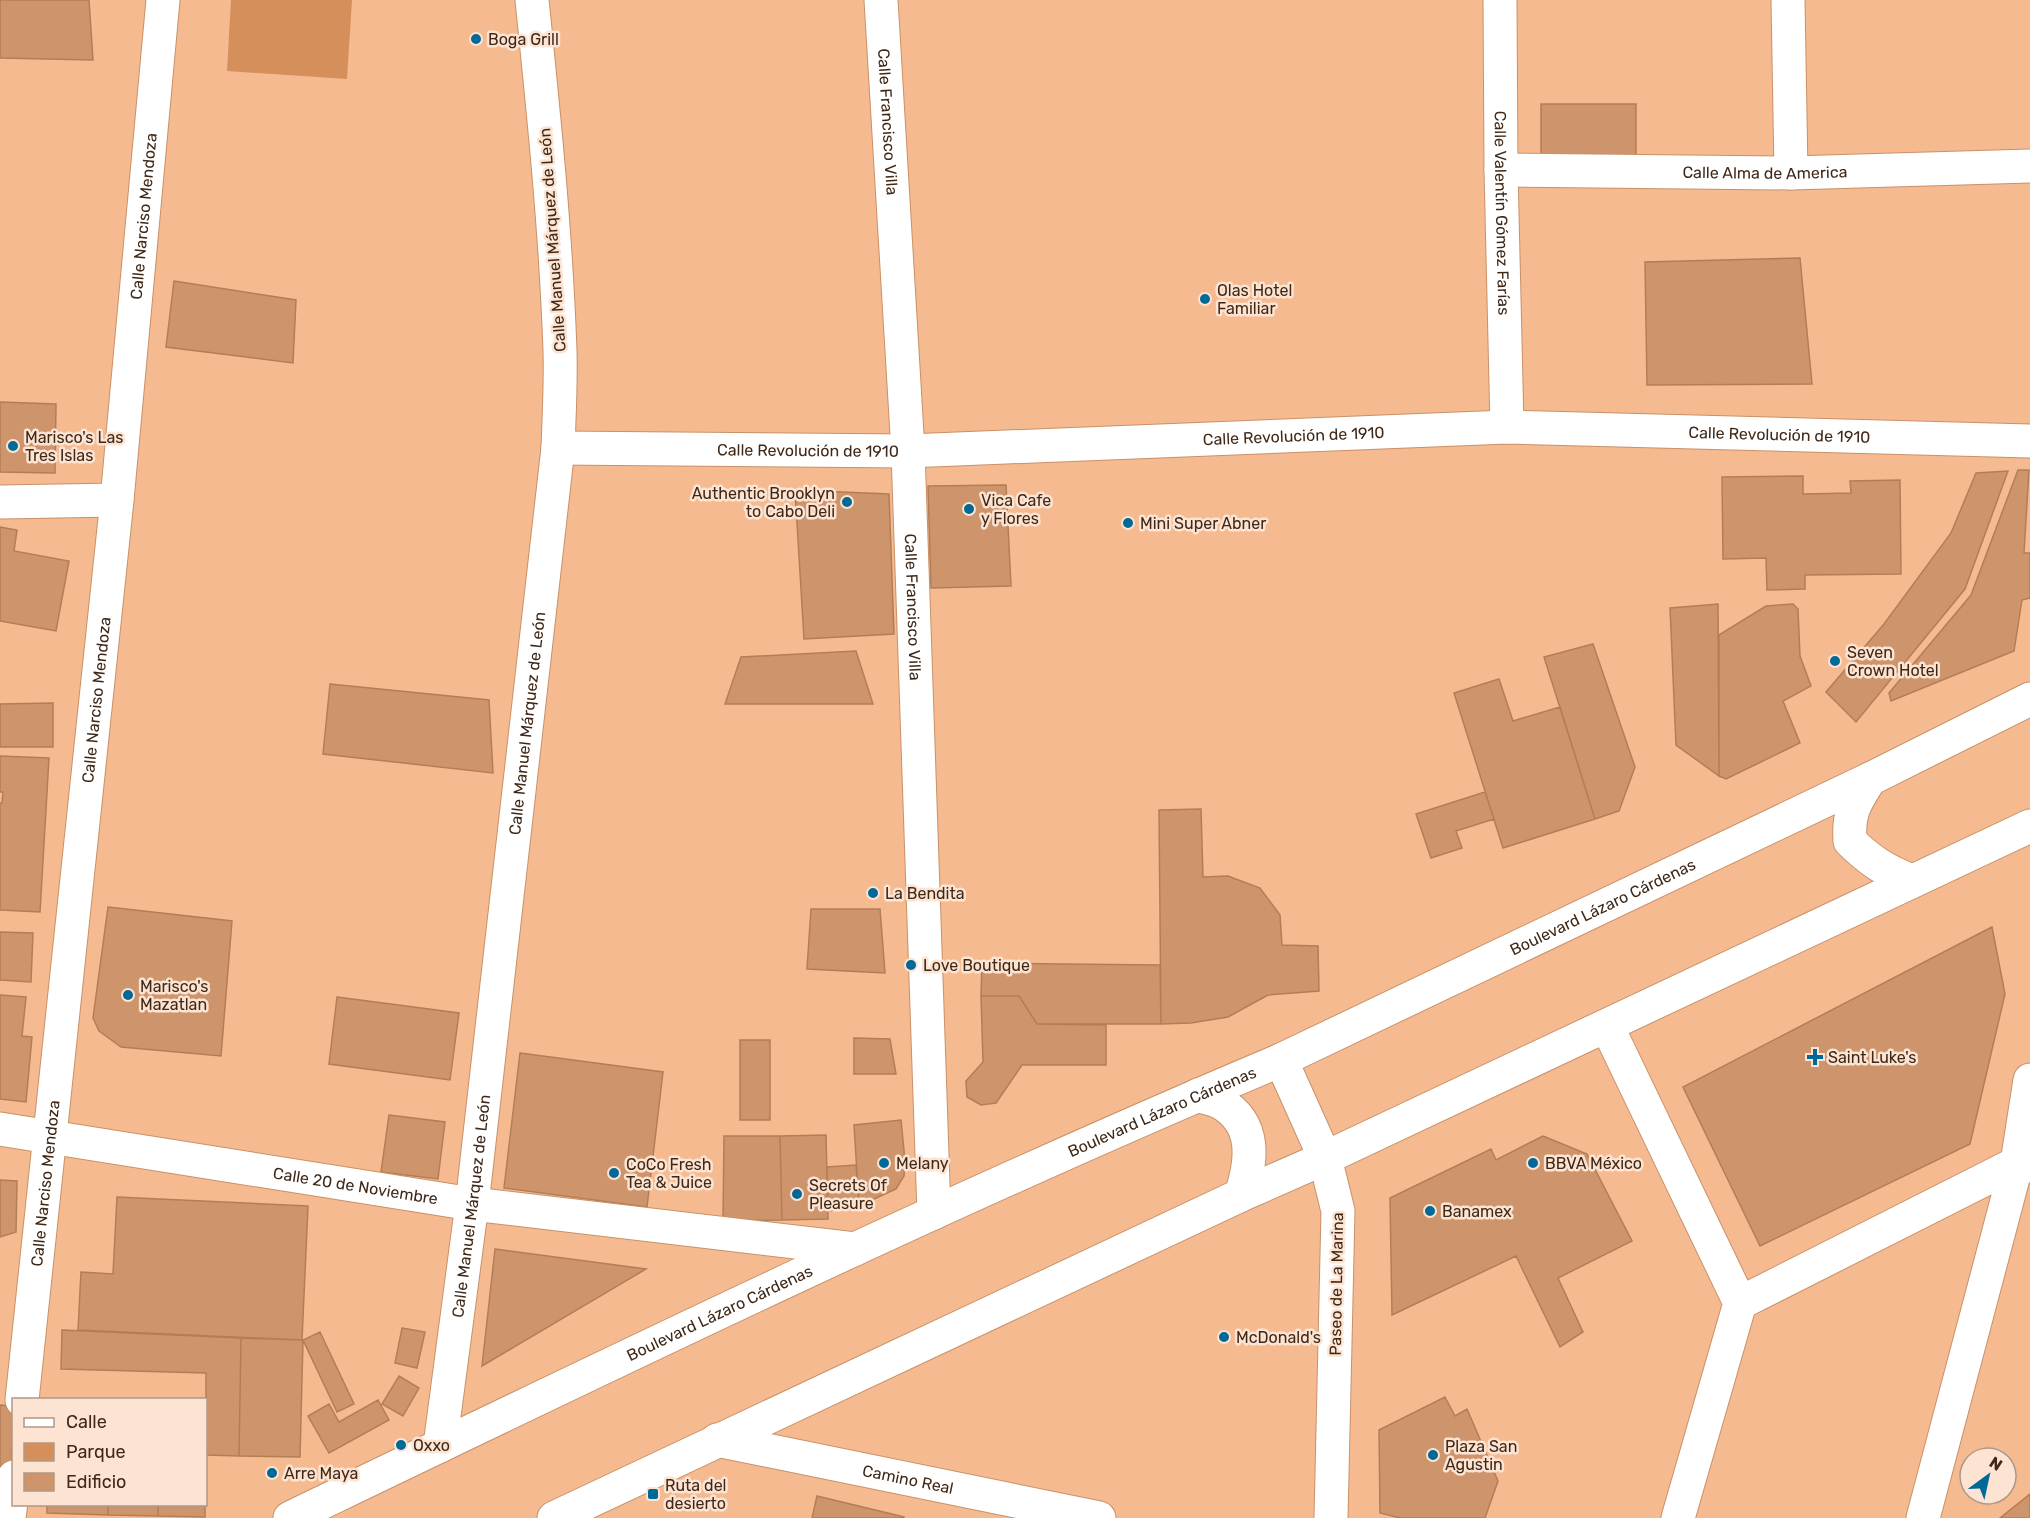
<svg xmlns="http://www.w3.org/2000/svg" width="2030" height="1518" font-family="Rubik,sans-serif">
<style>
.green{fill:#d58f5b}
.building{fill:#ce956c;stroke:#b47e55;stroke-width:1.5}
.lines{fill:none;stroke-linecap:round;stroke-linejoin:round}
.minor-casing{stroke:#c99168;stroke-width:35}
.major-casing{stroke:#c99168;stroke-width:35}
.minor{stroke:#fff;stroke-width:33}
.major{stroke:#fff;stroke-width:33}
.poi-dot{fill:#006997;stroke:#fce3d2;stroke-width:2}
.labels{text-anchor:middle;stroke-width:5;stroke-linejoin:round;paint-order:stroke}
.poi-label{font-size:16px;fill:#3f2817;stroke:#fce3d2;text-anchor:start}
.street-label{font-size:16px;fill:#3f2817;stroke:#fce3d2}
</style>
<rect width="100%" height="100%" fill="#f5ba90"/>
<path class="green" d="M231 0H352L347 79 227 71Z"/>
<path class="building" d="M0 0H89L93 60 0 58Z
M1541 104H1636V159H1541Z
M1800 258 1812 384 1647 385 1645 262Z
M174 281 296 300 293 363 166 347Z
M0 402 56 404 55 473 0 472Z
M2018 470H2029L2024 553H2030V598L2022 600 2014 651 1891 701 1889 693 1971 595Z
M2008 471 1965 589 1856 722 1826 692 1884 624 1951 533 1976 473Z
M1803 476V494L1851 493 1850 481 1900 480 1901 574 1805 575V589L1767 590 1766 558 1723 559 1722 477Z
M1006 485 1011 586 931 588 928 486Z
M795 490 889 494 894 634 804 639Z
M0 527 17 530 14 551 69 561 56 631 0 621Z
M1718 604 1719 776 1676 745 1670 608Z
M1793 604 1798 609 1800 656 1811 686 1783 701 1800 743 1726 779 1719 776V635L1766 606Z
M1593 644 1635 767 1619 811 1595 819 1544 657Z
M856 651 873 704H725L741 657Z
M1499 679 1513 721 1560 707 1595 819 1503 848 1454 693Z
M330 684 489 700 493 773 323 754Z
M53 703V747H0V704Z
M0 756 49 758 40 912 0 910V803H2L3 792H0Z
M1485 792 1494 819 1456 831 1462 848 1431 858 1416 814Z
M1201 809 1203 877 1228 876 1260 888 1280 915 1282 945 1318 946 1319 991 1268 995 1228 1017 1191 1023 1161 1024 1159 810Z
M108 907 232 921 221 1056 121 1047 99 1031 93 1018Z
M811 909H880L885 973 807 969Z
M1992 927 2005 994 1970 1144 1760 1246 1683 1087Z
M0 932 33 933 31 982 0 980Z
M982 963 1160 965 1161 1024H1037L1019 996H981Z
M0 995 26 997 22 1036 32 1037 26 1102 0 1099Z
M981 996H1019L1037 1024 1106 1025V1065H1022L996 1103 981 1105 967 1097 966 1081 983 1062Z
M337 997 459 1013 450 1080 329 1064Z
M854 1038 890 1039 896 1074H854Z
M740 1040H770V1120H740Z
M520 1053 663 1072 647 1207 504 1188Z
M389 1115 445 1122 438 1179 381 1172Z
M901 1120 905 1161 904 1176 896 1189 859 1206 854 1125Z
M826 1135 828 1219 782 1220 780 1136Z
M724 1136H780L782 1220 723 1221Z
M1543 1136 1587 1154 1632 1241 1558 1278 1583 1332 1560 1347 1516 1256 1392 1315 1390 1198 1491 1149 1496 1160Z
M856 1165 859 1206 828 1211 827 1167Z
M0 1180 17 1181 16 1232 0 1237Z
M117 1197 308 1206 302 1340 78 1330 81 1272 113 1274Z
M495 1249 646 1269 482 1366Z
M402 1328 425 1332 417 1368 395 1363Z
M62 1330 241 1338 239 1456 206 1455V1373L61 1369Z
M320 1332 354 1404 337 1412 303 1340Z
M241 1338 303 1340 300 1457 239 1456Z
M399 1376 419 1388 403 1416 382 1404Z
M1445 1397 1455 1416 1467 1409 1498 1481 1485 1518H1400L1380 1513 1379 1430Z
M378 1400 389 1420 329 1453 308 1416 329 1404 339 1422Z
M0 1405 13 1406 11 1477 0 1476Z
M2030 1494V1518H2000Z
M817 1496 904 1517 903 1518H812Z
M47 1504H108V1515L47 1513Z
M108 1504H158V1516L108 1515Z
M158 1504H205V1517L158 1516Z"/>
<g class="lines">
<defs>
<g id="minor">
<path id="s1" d="M881 0 908 451 934 1213"/>
<path id="s2" d="M1500 0 1501 170 1507 427"/>
<path d="M1788 0 1791 173"/>
<path id="s3" d="M1501 170 1791 173 2030 166"/>
<path id="s4" d="M558 448 908 451 1507 427 2030 441"/>
<path d="M0 502 117 500"/>
<path d="M1607 1026 1740 1303 1678 1518"/>
<path d="M1281 1060 1325 1158 1338 1211 1331 1518"/>
<path d="M2030 1080 2017 1163 2030 1166"/>
<path id="s5" d="M0 1129 472 1204 855 1249"/>
<path d="M1740 1303 2017 1163 1923 1518"/>
<path id="s6" d="M22 1400 117 500 163 0"/>
<path id="s7" d="M717 1440 1099 1518"/>
<path id="s8" d="M440 1446 472 1204 558 448C559 416 561 383 560 351 556 234 544 117 532 0"/>
<path d="M9 1518 14 1477"/>
</g>
<g id="major">
<path d="M1870 779C1855 803 1848 812 1850 841 1870 861 1886 871 1912 881"/>
<path d="M1198 1095C1205 1098 1214 1099 1221 1103 1257 1124 1252 1161 1241 1195"/>
<path id="s9" d="M290 1518C618 1360 946 1201 1281 1060L1870 779 2030 699"/>
<path d="M554 1518 1241 1195 1325 1158 2030 826"/>
</g>
</defs>
<use href="#minor" class="minor-casing"/>
<use href="#major" class="major-casing"/>
<use href="#minor" class="minor"/>
<use href="#major" class="major"/>
</g>
<g class="poi-dot">
<circle cx="476" cy="39" r="6"/>
<circle cx="1205" cy="299" r="6"/>
<circle cx="13" cy="446" r="6"/>
<circle cx="847" cy="502" r="6"/>
<circle cx="969" cy="509" r="6"/>
<circle cx="1128" cy="523" r="6"/>
<circle cx="1835" cy="661" r="6"/>
<circle cx="873" cy="893" r="6"/>
<circle cx="911" cy="965" r="6"/>
<circle cx="128" cy="995" r="6"/>
<path d="M1812 1048h6v6h6v6h-6v6h-6v-6h-6v-6h6z"/>
<circle cx="884" cy="1163" r="6"/>
<circle cx="1533" cy="1163" r="6"/>
<circle cx="614" cy="1173" r="6"/>
<circle cx="797" cy="1194" r="6"/>
<circle cx="1430" cy="1211" r="6"/>
<circle cx="1224" cy="1337" r="6"/>
<circle cx="401" cy="1445" r="6"/>
<circle cx="1433" cy="1455" r="6"/>
<circle cx="272" cy="1473" r="6"/>
<rect x="647" y="1488" width="12" height="12" rx="3"/>
</g>
<g class="labels">
<g class="poi-label">
<text x="488" y="45">Boga Grill</text>
<text x="1217" y="296">Olas Hotel<tspan x="1217" dy="18">Familiar</tspan></text>
<text x="25" y="443">Marisco's Las<tspan x="25" dy="18">Tres Islas</tspan></text>
<text x="835" y="499" text-anchor="end">Authentic Brooklyn<tspan x="835" dy="18">to Cabo Deli</tspan></text>
<text x="981" y="506">Vica Cafe<tspan x="981" dy="18">y Flores</tspan></text>
<text x="1140" y="529">Mini Super Abner</text>
<text x="1847" y="658">Seven<tspan x="1847" dy="18">Crown Hotel</tspan></text>
<text x="885" y="899">La Bendita</text>
<text x="923" y="971">Love Boutique</text>
<text x="140" y="992">Marisco's<tspan x="140" dy="18">Mazatlan</tspan></text>
<text x="1828" y="1063">Saint Luke's</text>
<text x="896" y="1169">Melany</text>
<text x="1545" y="1169">BBVA México</text>
<text x="626" y="1170">CoCo Fresh<tspan x="626" dy="18">Tea &amp; Juice</tspan></text>
<text x="809" y="1191">Secrets Of<tspan x="809" dy="18">Pleasure</tspan></text>
<text x="1442" y="1217">Banamex</text>
<text x="1236" y="1343">McDonald's</text>
<text x="413" y="1451">Oxxo</text>
<text x="1445" y="1452">Plaza San<tspan x="1445" dy="18">Agustin</tspan></text>
<text x="284" y="1479">Arre Maya</text>
<text x="665" y="1491">Ruta del<tspan x="665" dy="18">desierto</tspan></text>
</g>
<g class="street-label">
<text dy="6" stroke="none"><textPath href="#s1" startOffset="122">Calle Francisco Villa</textPath></text>
<text dy="6" stroke="none"><textPath href="#s3" startOffset="264">Calle Alma de America</textPath></text>
<text dy="6" stroke="none"><textPath href="#s2" startOffset="213">Calle Valentín Gómez Farías</textPath></text>
<text dy="6" stroke="none"><textPath href="#s6" startOffset="1190">Calle Narciso Mendoza</textPath></text>
<text transform="translate(552 240) rotate(-94)" y="6">Calle Manuel Márquez de León</text>
<text dy="6" stroke="none"><textPath href="#s4" startOffset="1222">Calle Revolución de 1910</textPath></text>
<text dy="6" stroke="none"><textPath href="#s4" startOffset="736">Calle Revolución de 1910</textPath></text>
<text dy="6" stroke="none"><textPath href="#s4" startOffset="250">Calle Revolución de 1910</textPath></text>
<text dy="6" stroke="none"><textPath href="#s1" startOffset="608">Calle Francisco Villa</textPath></text>
<text dy="6" stroke="none"><textPath href="#s6" startOffset="704">Calle Narciso Mendoza</textPath></text>
<text dy="6" stroke="none"><textPath href="#s8" startOffset="728">Calle Manuel Márquez de León</textPath></text>
<text dy="6" stroke="none"><textPath href="#s9" startOffset="1448">Boulevard Lázaro Cárdenas</textPath></text>
<text dy="6" stroke="none"><textPath href="#s9" startOffset="962">Boulevard Lázaro Cárdenas</textPath></text>
<text dy="6" stroke="none"><textPath href="#s6" startOffset="218">Calle Narciso Mendoza</textPath></text>
<text dy="6" stroke="none"><textPath href="#s5" startOffset="360">Calle 20 de Noviembre</textPath></text>
<text dy="6" stroke="none"><textPath href="#s8" startOffset="242">Calle Manuel Márquez de León</textPath></text>
<text transform="translate(1336 1284) rotate(-89)" y="6">Paseo de La Marina</text>
<text dy="6" stroke="none"><textPath href="#s9" startOffset="476">Boulevard Lázaro Cárdenas</textPath></text>
<text dy="6" stroke="none"><textPath href="#s7" startOffset="195">Camino Real</textPath></text>
</g>
</g>
<rect x="12" y="1398" width="195" height="108" fill="#fce3d2" stroke="#b09887" stroke-width="1.5"/>
<rect x="24" y="1418" width="30" height="9" fill="#ffffff" stroke="#b09887" stroke-width="1.5"/>
<text x="66" y="1428" font-size="18" fill="#3f2817">Calle</text>
<rect x="24" y="1443" width="30" height="18" fill="#d58f5b" stroke="#b09887" stroke-width="1.5"/>
<text x="66" y="1458" font-size="18" fill="#3f2817">Parque</text>
<rect x="24" y="1473" width="30" height="18" fill="#ce956c" stroke="#b09887" stroke-width="1.5"/>
<text x="66" y="1488" font-size="18" fill="#3f2817">Edificio</text>
<g transform="translate(1988 1476) rotate(33)"><circle r="28" fill="#fce3d2" stroke="#b09887" stroke-width="1.5"/>
<path d="M0-4.5L10 22L0 15L-10 22Z" fill="#006997"/>
<text y="-9" font-size="16" font-weight="bold" text-anchor="middle" fill="#3f2817">N</text>
</g>
</svg>
